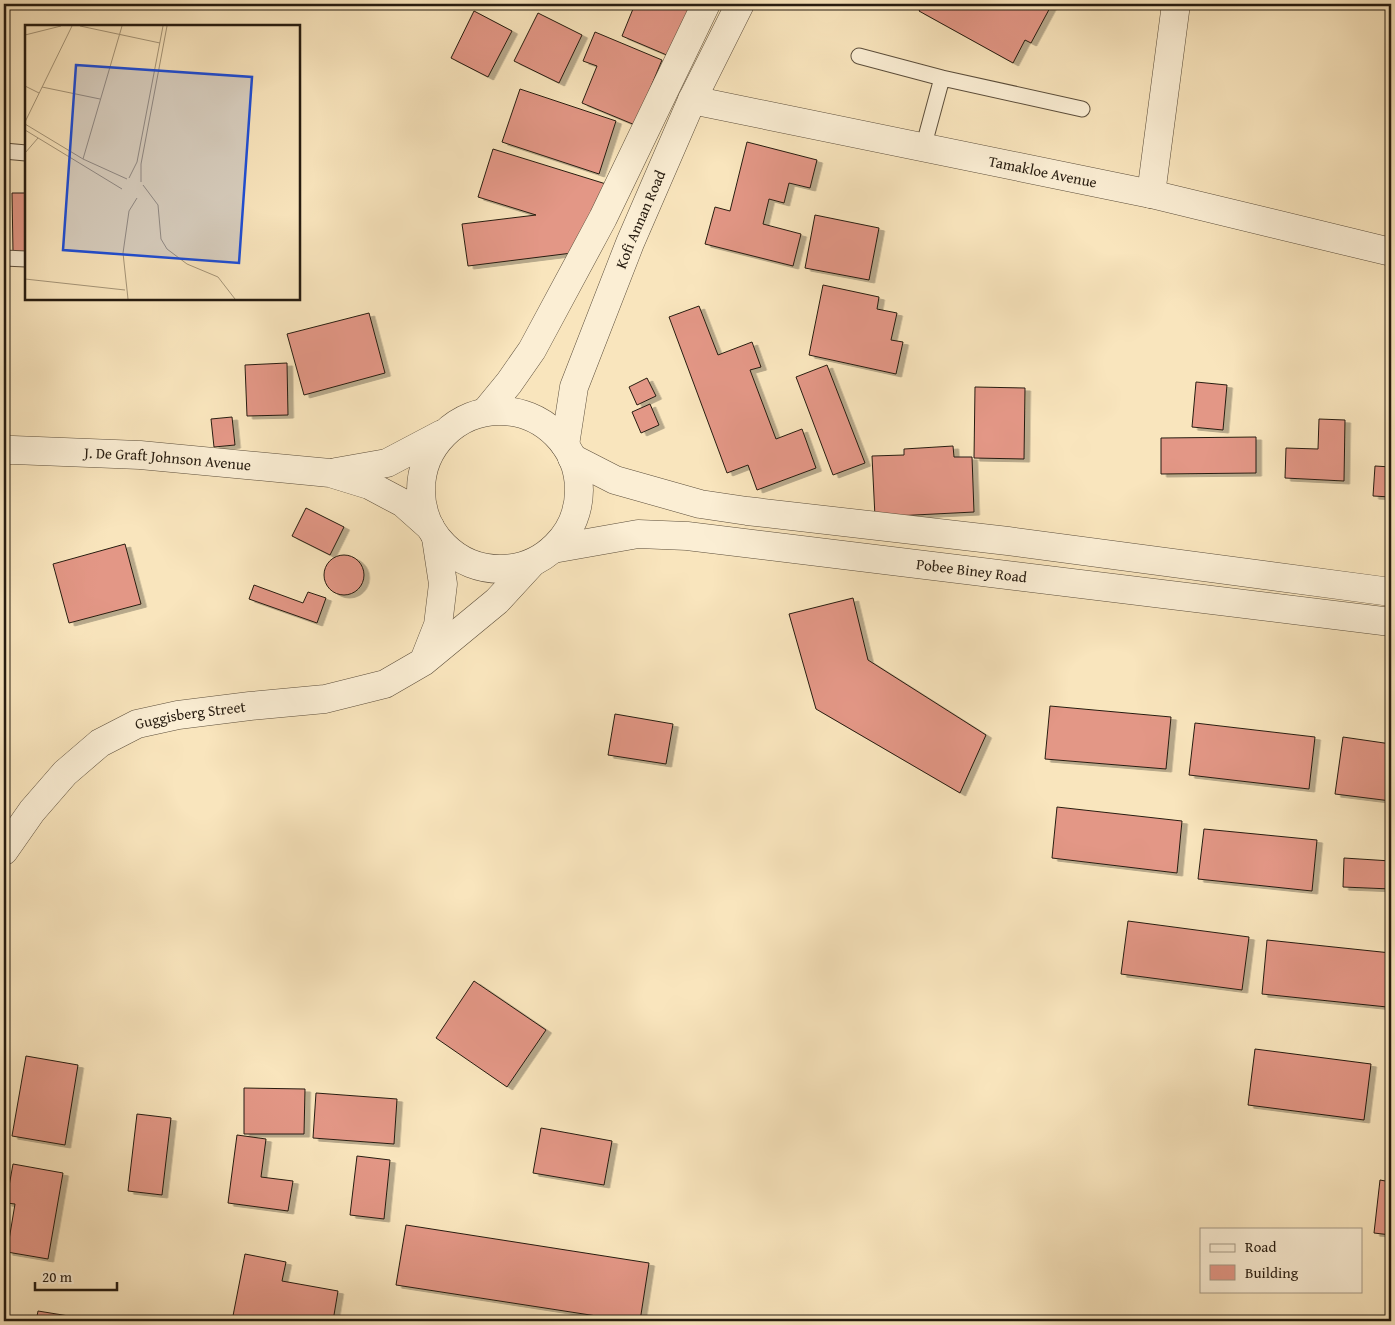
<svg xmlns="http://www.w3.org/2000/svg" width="1395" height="1325" font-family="'Gentium Book Plus',serif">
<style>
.building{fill:#e39786;stroke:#271c10;filter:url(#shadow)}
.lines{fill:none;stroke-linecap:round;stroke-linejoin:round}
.service-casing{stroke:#5c4e3b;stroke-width:17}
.minor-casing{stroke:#5c4e3b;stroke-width:29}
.tertiary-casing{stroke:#5c4e3b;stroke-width:29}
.service{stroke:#fbeed4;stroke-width:15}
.minor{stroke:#fbeed4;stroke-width:28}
.tertiary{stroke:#fbeed4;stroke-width:28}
.labels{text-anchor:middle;stroke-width:4.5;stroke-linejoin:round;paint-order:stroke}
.street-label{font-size:15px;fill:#271c10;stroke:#fbeed4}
.inset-road{fill:none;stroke:#a59578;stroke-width:1}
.view{fill:#1d4ed8;fill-opacity:0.15;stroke:#1d4ed8;stroke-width:2.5}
.inset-edge{fill:none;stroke:#271c10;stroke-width:2.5}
</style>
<defs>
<filter id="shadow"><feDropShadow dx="5.5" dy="3" stdDeviation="0" flood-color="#0004"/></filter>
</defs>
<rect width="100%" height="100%" fill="#f9e5bd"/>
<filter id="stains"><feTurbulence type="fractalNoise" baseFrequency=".004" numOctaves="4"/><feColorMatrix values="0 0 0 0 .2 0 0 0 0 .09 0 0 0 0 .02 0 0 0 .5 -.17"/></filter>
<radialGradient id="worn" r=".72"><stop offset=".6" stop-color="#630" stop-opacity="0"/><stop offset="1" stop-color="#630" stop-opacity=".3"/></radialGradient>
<path class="building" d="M635 4H691L669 56 622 36Z
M923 4H1052L1031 43 1025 40 1013 63 919 11Z
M474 11 512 31 488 77 451 58Z
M538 13 582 35 559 83 514 61Z
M595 32 662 60 635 125 582 103 597 66 583 61Z
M520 89 616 121 599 174 502 142Z
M747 142 817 160 810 188 789 183 784 203 769 199 763 224 801 234 793 266 705 244 715 207 730 211Z
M493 149 606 184 580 252 468 266 462 224 536 215 478 197Z
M12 193H26V252H13Z
M815 215 879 228 869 280 805 268Z
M823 285 879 297 877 309 897 313 891 340 903 342 896 374 809 355Z
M699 306 718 355 752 342 761 367 750 370 776 439 802 429 816 468 757 490 748 465 727 473 669 317Z
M369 313 385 373 304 395 287 334Z
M287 363 288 415 247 416 245 365Z
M827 365 865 463 833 475 796 377Z
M647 378 656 396 637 405 629 387Z
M1196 382 1227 385 1223 430 1192 427Z
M975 387 1025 388 1024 459 974 458Z
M650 404 659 425 641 433 632 412Z
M232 417 235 445 214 447 211 419Z
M1319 419 1345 420 1344 481 1285 478 1286 448 1318 449Z
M1256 437V473L1161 474V438Z
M953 446 954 457H972L974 512 875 517 872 456 904 455V449Z
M1375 466 1391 467V497L1373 496Z
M306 508 344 527 330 555 292 536Z
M125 544 141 604 69 623 53 564Z
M324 575a20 20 0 1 1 40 0a20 20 0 1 1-40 0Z
M254 585 303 603 308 592 326 598 317 623 249 599Z
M853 598 868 660 986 735 960 793 816 709 789 614Z
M1050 706 1171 717 1166 769 1045 759Z
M615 714 673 724 666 764 608 755Z
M1195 723 1315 737 1309 789 1189 775Z
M1343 737 1391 744V801L1335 794Z
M1057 807 1182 821 1177 873 1052 858Z
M1204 829 1317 840 1312 891 1198 879Z
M1344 858 1391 861V889L1343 887Z
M1128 921 1249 937 1242 990 1121 974Z
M1267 940 1391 953 1387 1007 1262 994Z
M474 981 546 1030 507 1087 436 1038Z
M1255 1049 1371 1064 1364 1120 1248 1105Z
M26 1056 78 1065 65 1145 12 1136Z
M244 1088 305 1089 304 1134H244Z
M316 1093 397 1099 394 1144 313 1138Z
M137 1114 171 1118 162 1195 128 1191Z
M541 1128 612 1141 604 1185 533 1173Z
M237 1135 266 1139 261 1177 293 1181 288 1211 228 1203Z
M357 1156 390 1160 384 1219 350 1215Z
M13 1164 63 1173 48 1259 7 1252 15 1204 6 1203Z
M1380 1180 1391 1182V1235L1374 1233Z
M406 1225 649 1263 640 1321H629L396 1285Z
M245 1254 286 1262 282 1281 338 1291 333 1321H232Z
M38 1311 75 1317 74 1321H36Z"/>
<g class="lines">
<defs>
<path id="service" d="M859 56 942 78
M923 148 942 78 1082 109
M4 151 26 153
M4 258 26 259"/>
<g id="minor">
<path id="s1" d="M692 100 1151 194 1391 252"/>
<path d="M1151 194 1176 4"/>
<path d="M486 411 509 383 532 350 603 218 706 4"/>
<path id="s2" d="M565 445 574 387 630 243 692 100 740 4"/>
<path d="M425 658 438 625 443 584 436 538"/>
<path id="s3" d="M4 851 32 811 65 773 100 743 137 724 178 715 250 706 325 699 385 684 423 662 497 601 532 563"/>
</g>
<g id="tertiary">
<circle cx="500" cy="490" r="79"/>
<path id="s4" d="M4 450H13L140 455 330 473 369 485 403 503 430 527"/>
<path d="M572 458 615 480 700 504 747 511 1008 541 1391 592"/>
<path d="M336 472 387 463 442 434"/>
<path id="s5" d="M553 549 638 534 687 536 1391 622"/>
</g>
</defs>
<use href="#service" class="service-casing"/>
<use href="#minor" class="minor-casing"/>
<use href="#tertiary" class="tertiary-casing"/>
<use href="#service" class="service"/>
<use href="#minor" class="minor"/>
<use href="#tertiary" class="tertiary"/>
</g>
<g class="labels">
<g class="street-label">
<text dy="5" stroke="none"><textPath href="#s1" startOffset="358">Tamakloe Avenue</textPath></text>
<text dy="5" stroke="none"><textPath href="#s2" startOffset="239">Kofi Annan Road</textPath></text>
<text dy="5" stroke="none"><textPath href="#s4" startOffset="164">J. De Graft Johnson Avenue</textPath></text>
<text dy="5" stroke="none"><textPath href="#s5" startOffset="422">Pobee Biney Road</textPath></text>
<text dy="5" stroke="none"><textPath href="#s3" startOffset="241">Guggisberg Street</textPath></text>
</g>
</g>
<g transform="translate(25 25)">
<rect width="275" height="275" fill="#f9e5bd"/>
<path class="inset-road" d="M55 1 135 18M0 10 36 1M0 61 14 68M17 62 75 74M0 97 47 1M0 99 58 134 102 154M0 105 97 164M0 128 13 113M58 134 97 1M104 153 112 137 138 1M116 157V139L142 1M118 160 133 180 136 214 142 224 162 239 193 252 210 274M0 254 100 265M103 274 98 228 104 186 112 173"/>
<path class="view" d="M51 40 227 52 214 238 38 225Z"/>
<rect width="275" height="275" class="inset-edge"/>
</g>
<rect width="1395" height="1325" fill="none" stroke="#f9e5bd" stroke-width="20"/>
<rect x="5" y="5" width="1385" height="1315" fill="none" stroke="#271c10" stroke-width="2.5"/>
<rect x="10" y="10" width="1375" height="1305" fill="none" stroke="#271c10"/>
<rect x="1200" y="1228" width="162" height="65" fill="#fbeed4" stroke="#a69a86"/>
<rect x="1210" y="1244" width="25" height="8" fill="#fbeed4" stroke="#a69a86"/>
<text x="1245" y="1252" font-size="15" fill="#271c10">Road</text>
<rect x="1210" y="1265" width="25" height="15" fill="#e39786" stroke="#a69a86"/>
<text x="1245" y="1278" font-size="15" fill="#271c10">Building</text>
<path d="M35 1282v8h82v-8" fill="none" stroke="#271c10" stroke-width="2.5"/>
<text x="42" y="1282" font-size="15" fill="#271c10" stroke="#fbeed4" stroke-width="4" paint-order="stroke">20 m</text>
<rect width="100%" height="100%" filter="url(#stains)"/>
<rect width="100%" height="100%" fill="url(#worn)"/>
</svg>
